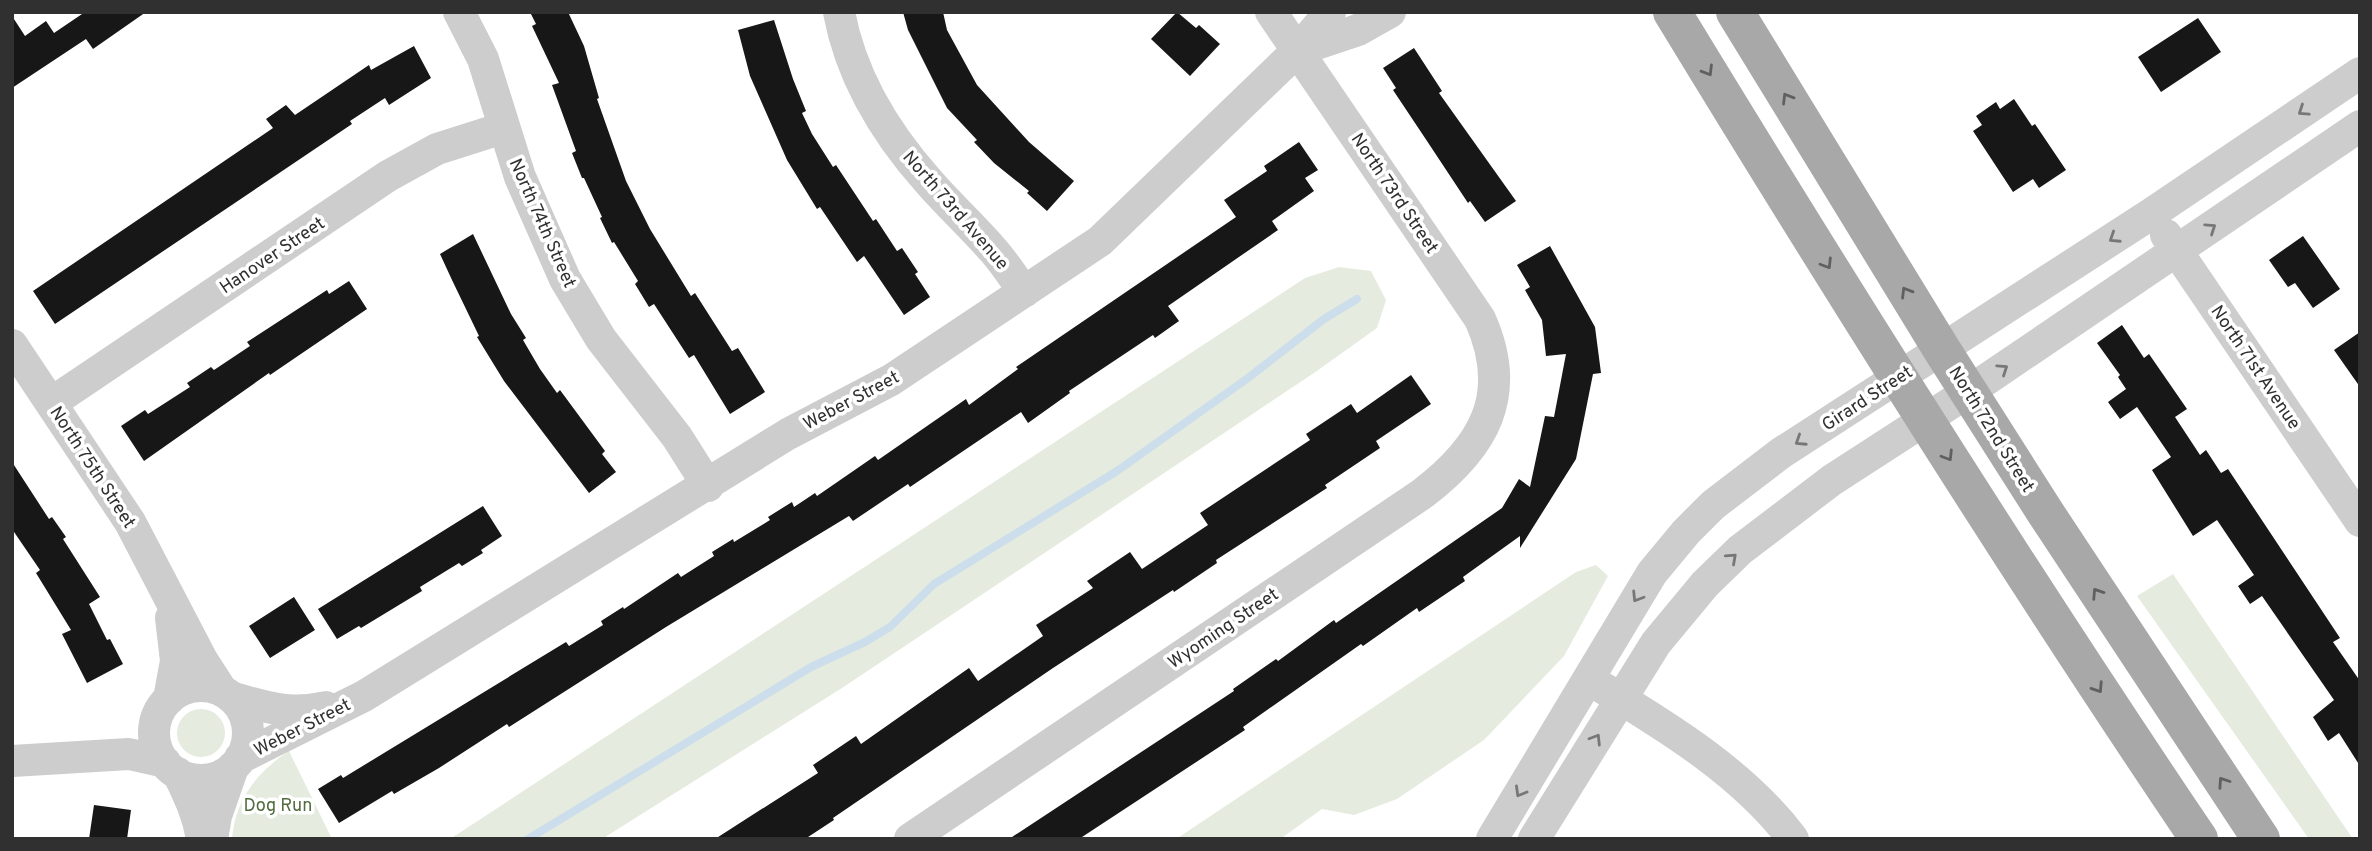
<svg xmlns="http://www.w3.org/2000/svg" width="2372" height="851" font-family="Overpass,sans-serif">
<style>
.green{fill:#e5ecdf}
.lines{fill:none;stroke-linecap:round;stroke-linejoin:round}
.stream{stroke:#ccdeeb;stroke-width:8}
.building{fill:#171717}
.minor{stroke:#cdcdcd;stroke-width:32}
.major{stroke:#a8a8a8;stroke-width:38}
.oneway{stroke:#606060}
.oneway2{stroke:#777}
.labels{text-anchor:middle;stroke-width:7;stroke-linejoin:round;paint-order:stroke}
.street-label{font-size:18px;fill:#303030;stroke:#fff}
.park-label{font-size:18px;fill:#516b3e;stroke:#fff}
</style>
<rect width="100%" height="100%" fill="#fff"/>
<path class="green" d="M1339 267 1371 271 1386 300 1377 328 1314 373 842 688 602 839H450L1305 278Z
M1596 565 1608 576 1564 656 1484 740 1397 799 1354 815 1322 809 1280 839H1176L1576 572Z
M2173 574 2353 839H2309L2137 596Z
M177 733a24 24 0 1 1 48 0a24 24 0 1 1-48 0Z
M289 751 332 839H232C235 800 257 772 289 751Z"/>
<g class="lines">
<path class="stream" d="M528 839 811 667 865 642 890 627 934 584 1117 471 1248 378 1324 319 1357 299"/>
</g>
<path class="building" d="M85 12H146L93 49 86 39 12 88V16L25 36 46 21 54 33Z
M530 12H568L584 46 599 98 597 99 626 181 650 229 691 296 695 293 732 351 738 348 765 392 730 414 694 355 689 358 654 304 649 307 635 284 638 281 614 242 612 243 600 218 602 217 584 178H582L572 153 576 151 552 85 559 83 532 26 536 24Z
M903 12H943L947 30 977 85 1029 142 1074 181 1047 211 1027 193 1029 191 994 163 974 142 977 140 947 108 908 30Z
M1177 12 1196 28 1199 25 1220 44 1190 76 1151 39Z
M2198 18 2221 52 2161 92 2138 57Z
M774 20 793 79 806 111 802 113 812 134 833 167 836 165 873 221 876 219 897 251 902 248 918 272 915 274 930 297 904 315 864 256 857 262 820 207 817 209 787 160 750 76 738 30Z
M414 46 431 78 389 105 385 98 350 121 352 124 55 324 33 291 273 128 266 119 286 105 295 115 369 65 371 70Z
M1414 48 1442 91 1439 93 1516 201 1485 222 1470 201 1468 203 1427 141 1393 90 1396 88 1383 68Z
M2014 99 2032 126 2035 124 2066 170 2039 188 2033 179 2013 192 1973 131 1982 125 1976 116 1996 102 2000 109Z
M1299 142 1318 170 1305 178 1314 191 1272 221 1278 230 1168 306 1179 321 1155 338 1153 335 1069 391 1070 393 1028 423 1021 412 910 487 908 484 853 521 849 516 666 627 509 727 507 724 439 768 394 794 392 791 339 823 318 789 341 775 343 778 566 642 569 646 603 625 601 621 623 607 624 609 678 573 681 577 714 556 712 552 733 539 734 542 770 520 768 517 792 502 794 507 815 493 817 496 875 456 878 460 966 399 969 405 1018 369 1016 367 1236 217 1224 200 1267 171 1264 166Z
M473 234 511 314 526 338 523 340 540 369 557 393 560 390 605 451 602 454 616 472 589 493 504 381 477 337 479 336 452 280 440 254Z
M2303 236 2340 289 2313 308 2295 283 2288 287 2269 260Z
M1550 246 1595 327 1601 373 1593 374 1576 459 1520 548V536L1463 577 1465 581 1419 612 1417 608 1363 646 1361 644 1243 727 1245 730 1079 839H1009L1234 691 1233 689 1276 659 1278 661 1334 620 1336 623 1502 508 1519 479 1530 487 1545 416 1554 417 1566 354 1546 356 1542 320 1525 290 1530 287 1517 265Z
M349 281 367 309 270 375 269 373 144 461 121 426 145 410 148 414 190 387 187 383 211 367 214 370 250 346 247 342 327 290 329 294Z
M2122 325 2144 358 2149 354 2187 409 2175 417 2200 455 2206 450 2221 473 2228 469 2340 638 2333 642 2360 681V766L2339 733 2328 741 2313 717 2334 700 2262 596 2250 604 2238 586 2254 575 2217 520 2193 536 2152 470 2171 457 2137 407 2120 419 2108 402 2126 389 2118 377 2120 375 2097 343Z
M2360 332V387L2334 350Z
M1411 375 1431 404 1376 441 1380 448 1325 485 1327 488 1216 560 1217 563 1174 592 1173 590 1053 668 833 818 834 820 805 839H715L818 773 813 765 856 736 861 744 969 668 978 681 1043 636 1036 625 1093 588 1087 581 1130 552 1142 569 1208 525 1200 513 1310 440 1306 434 1351 404 1357 413Z
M12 462 49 519 52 517 66 537 63 539 100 597 89 604 107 640 110 639 123 664 87 683 62 634 71 630 36 573 40 570 12 529Z
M483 506 502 536 481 550 483 553 462 566 459 563 420 587 422 591 361 628 359 626 337 639 318 609Z
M294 597 315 630 270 658 249 626Z
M94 805 131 810 127 839H89Z"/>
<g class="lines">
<path class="minor" d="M459 12 483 59 520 177 565 279 601 339 677 437 708 486
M839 12C851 77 886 134 929 182 949 205 972 226 992 249 1004 262 1014 278 1024 292
M1298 50 1358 30 1390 12
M2166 235 2360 521
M12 345 130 522 202 660 222 691
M51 403 388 176 437 149 503 128
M154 733a47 47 0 1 1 94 0a47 47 0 1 1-94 0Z
M1603 688C1671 729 1745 775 1793 839
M234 698C268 708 290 715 326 707
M169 699 176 661 171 618
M240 758 364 696 788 434 891 380 1100 241 1297 51 1330 12
M12 761 129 754 165 762
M178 773C189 796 198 814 202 839
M212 839 216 816 233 767
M910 839 1422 494C1484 447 1514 395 1480 319L1271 12
M1492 839 1652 573 1686 532 1713 505 1781 453 2151 214 2360 73
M1534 839 1656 643 1705 584 1740 550 1832 480 1968 392 2360 126"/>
<path class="major" d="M1672 12C1842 291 2016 568 2199 839
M1735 12 1942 350 2045 512 2261 839"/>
</g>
<defs><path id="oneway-chevron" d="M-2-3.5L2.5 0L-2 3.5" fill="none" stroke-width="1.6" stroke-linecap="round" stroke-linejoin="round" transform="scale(1.75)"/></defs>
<g class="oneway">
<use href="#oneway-chevron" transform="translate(1708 71) rotate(59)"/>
<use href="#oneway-chevron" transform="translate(1787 98) rotate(-121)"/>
<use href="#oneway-chevron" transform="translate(1827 264) rotate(58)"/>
<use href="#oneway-chevron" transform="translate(1906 292) rotate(-121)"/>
<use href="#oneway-chevron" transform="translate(1948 456) rotate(58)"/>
<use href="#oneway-chevron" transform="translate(2097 593) rotate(-123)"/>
<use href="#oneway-chevron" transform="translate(2098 688) rotate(57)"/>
<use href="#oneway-chevron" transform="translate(2223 782) rotate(-124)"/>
</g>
<g class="oneway2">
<use href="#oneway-chevron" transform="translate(2303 111) rotate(146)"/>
<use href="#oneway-chevron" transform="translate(2211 228) rotate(-34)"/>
<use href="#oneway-chevron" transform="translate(2114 238) rotate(147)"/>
<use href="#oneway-chevron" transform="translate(2003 369) rotate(-34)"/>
<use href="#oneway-chevron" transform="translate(1800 441) rotate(147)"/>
<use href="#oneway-chevron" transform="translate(1732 558) rotate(-42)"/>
<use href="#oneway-chevron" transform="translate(1637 597) rotate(122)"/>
<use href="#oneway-chevron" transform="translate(1596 739) rotate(-58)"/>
<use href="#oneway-chevron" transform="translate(1520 792) rotate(120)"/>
</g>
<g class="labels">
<g class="street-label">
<text transform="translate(1395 193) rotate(56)" y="6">North 73rd Street</text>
<text transform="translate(956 210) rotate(49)" y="6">North 73rd Avenue</text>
<text transform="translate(543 223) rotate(66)" y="6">North 74th Street</text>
<text transform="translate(272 255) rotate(-34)" y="6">Hanover Street</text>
<text transform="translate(2256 367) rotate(56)" y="6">North 71st Avenue</text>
<text transform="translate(1867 398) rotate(-33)" y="6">Girard Street</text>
<text transform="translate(851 400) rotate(-28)" y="6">Weber Street</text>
<text transform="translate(1992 429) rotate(58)" y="6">North 72nd Street</text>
<text transform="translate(93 467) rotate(57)" y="6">North 75th Street</text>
<text transform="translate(1223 628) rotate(-34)" y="6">Wyoming Street</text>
<text transform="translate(302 727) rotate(-27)" y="6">Weber Street</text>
</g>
<g class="park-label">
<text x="278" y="811">Dog Run</text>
</g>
</g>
<rect width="2372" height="851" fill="none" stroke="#303030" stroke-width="28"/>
</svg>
